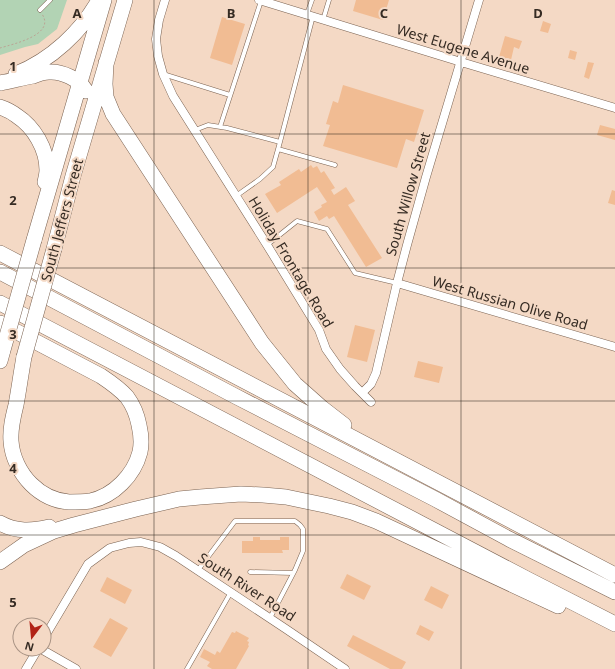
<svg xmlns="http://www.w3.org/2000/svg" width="615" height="669" font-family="'Noto Sans',sans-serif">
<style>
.green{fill:#b2d3b4}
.building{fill:#f1bc93}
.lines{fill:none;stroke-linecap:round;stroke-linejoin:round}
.lane-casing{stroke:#7b6352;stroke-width:5}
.street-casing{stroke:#7b6352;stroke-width:9}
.highway-casing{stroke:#7b6352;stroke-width:16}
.path{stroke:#baa494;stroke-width:1;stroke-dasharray:2 2;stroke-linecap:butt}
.lane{stroke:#fff;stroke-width:4}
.street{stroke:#fff;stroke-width:8}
.highway{stroke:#fff;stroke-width:15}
.highway-bridge-casing{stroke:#7b6352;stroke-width:16;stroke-linecap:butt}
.highway-bridge{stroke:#fff;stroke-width:15}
.grid{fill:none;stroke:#352b23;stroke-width:1;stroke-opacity:0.55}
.labels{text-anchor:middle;stroke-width:4;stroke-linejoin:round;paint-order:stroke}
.street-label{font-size:14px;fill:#352b23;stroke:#f4d9c5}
.grid-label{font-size:13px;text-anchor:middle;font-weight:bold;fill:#352b23;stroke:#f4d9c5;stroke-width:4;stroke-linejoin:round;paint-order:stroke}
</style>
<rect width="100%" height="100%" fill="#f4d9c5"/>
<path class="green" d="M0 0H67L57 29 38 44 25 47 0 55Z"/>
<path class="building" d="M356 0H389L383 20 353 11Z
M222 17 245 24 232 65 210 58Z
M543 21 551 24 548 33 540 31Z
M505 36 522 41 519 49 514 47 511 60 499 57Z
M570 50 577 52 575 60 568 58Z
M588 62 594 63 589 79 584 77Z
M343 85 424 110 414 142 406 139 397 168 323 146 330 125 326 124 333 101 338 103Z
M600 125 615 129V140L597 135Z
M311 165 313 168 317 166 321 173 324 171 335 188 331 190 334 195 346 187 355 201 348 205 382 258 366 267 334 216 329 219 327 216 319 221 314 212 322 207 321 205 327 202 317 187 277 213 265 194 281 185 279 182 299 169 301 172Z
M612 190 615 191V205L608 203Z
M355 325 375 330 367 362 347 357Z
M418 361 443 367 439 383 414 377Z
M253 537H260V540H280V537H289V550H282L283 553H242V541H253Z
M347 574 371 586 364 600 340 588Z
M107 577 132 590 125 604 100 591Z
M431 586 449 595 442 609 424 600Z
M110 618 128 628 111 657 93 647Z
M420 625 434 632 429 641 416 634Z
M236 631 249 638 247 641 249 642 248 645 249 646 236 669H212L207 666 210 662 200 657 204 649 215 655 217 651 220 653 232 632 235 633Z
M353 635 406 662 402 669H390L347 646Z"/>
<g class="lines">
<defs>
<path id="lane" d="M40 10 50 0
M307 14 312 0
M323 20 329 0
M163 74 230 95
M220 127 261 1
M195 130 208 125 227 128 280 142
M278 149 335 165
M236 196 260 179 273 167 280 142 313 16
M267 245 297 221 327 229 355 273 397 283
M198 570 235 521H295L300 525 303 529V551L295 570 270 618
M250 572 293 573
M187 669 231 592"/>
<path id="street" d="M165 0 159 20 156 39 158 56 163 74 173 96 267 245 319 330 326 349 340 369 355 386 371 402
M259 0 461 62 615 108
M397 283 615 347
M362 393 371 384 376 373 397 283 407 245 426 177 479 0
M44 638 88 564 110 548 129 543 141 542 160 547 176 556 286 629 345 669
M41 649 76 669
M26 669 38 649"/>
<path id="highway" d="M106 63 105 84 106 97 113 114 262 343 295 384 322 408 344 425
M16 74C51 60 81 32 99 0
M0 83C11 81 22 78 33 76 38 74 44 72 49 72 62 71 79 79 86 91
M0 107C6 109 12 112 17 116 34 127 47 149 47 170 47 174 46 178 45 182
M34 240 104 0
M54 249 73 176 125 0
M0 253 615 575
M0 272 235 396 435 499 509 539 615 592
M0 303 527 579 615 624
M0 323 101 376C110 382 120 389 127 397 133 405 137 415 139 425 141 434 142 443 140 452 134 475 114 496 90 501 83 502 76 502 69 502 55 501 41 494 31 484 20 473 12 457 11 441 10 429 13 417 16 405 19 389 21 373 24 357
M0 361 3 350
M0 523C16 532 32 531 49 527
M0 562 24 545 54 531 74 525 136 509 179 499 200 497 241 494 263 495 286 497 329 506 352 512 376 521 558 606"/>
</defs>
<use href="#lane" class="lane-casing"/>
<use href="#street" class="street-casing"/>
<use href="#highway" class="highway-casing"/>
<path class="path" d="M0 48C13 44 56 35 42 14"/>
<use href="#lane" class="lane"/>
<use href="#street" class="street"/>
<use href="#highway" class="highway"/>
<defs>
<path id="highway-bridge" d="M3 350 34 240
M24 357 54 249"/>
</defs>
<use href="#highway-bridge" class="highway-bridge-casing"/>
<use href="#highway-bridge" class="highway-bridge"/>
</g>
<path class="grid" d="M154 0V669M308 0V669M461 0V669M0 134H615M0 268H615M0 401H615M0 535H615"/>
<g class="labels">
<g class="street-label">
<text transform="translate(463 49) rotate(17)" y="5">West Eugene Avenue</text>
<text transform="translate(408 194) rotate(-74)" y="5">South Willow Street</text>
<text transform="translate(62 220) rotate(-75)" y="5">South Jeffers Street</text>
<text transform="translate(291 262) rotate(59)" y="5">Holiday Frontage Road</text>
<text transform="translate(510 303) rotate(16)" y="5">West Russian Olive Road</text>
<text transform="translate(247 587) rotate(33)" y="5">South River Road</text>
</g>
</g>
<g class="grid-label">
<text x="77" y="18">A</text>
<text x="231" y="18">B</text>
<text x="384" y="18">C</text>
<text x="538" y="18">D</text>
<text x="13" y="71">1</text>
<text x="13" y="205">2</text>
<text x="13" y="339">3</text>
<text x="13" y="473">4</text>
<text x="13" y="607">5</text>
</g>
<g transform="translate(32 637) rotate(196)"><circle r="19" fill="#f4d9c5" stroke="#a89384"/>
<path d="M0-3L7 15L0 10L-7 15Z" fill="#b12215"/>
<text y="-6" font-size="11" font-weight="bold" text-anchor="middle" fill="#352b23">N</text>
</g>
</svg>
